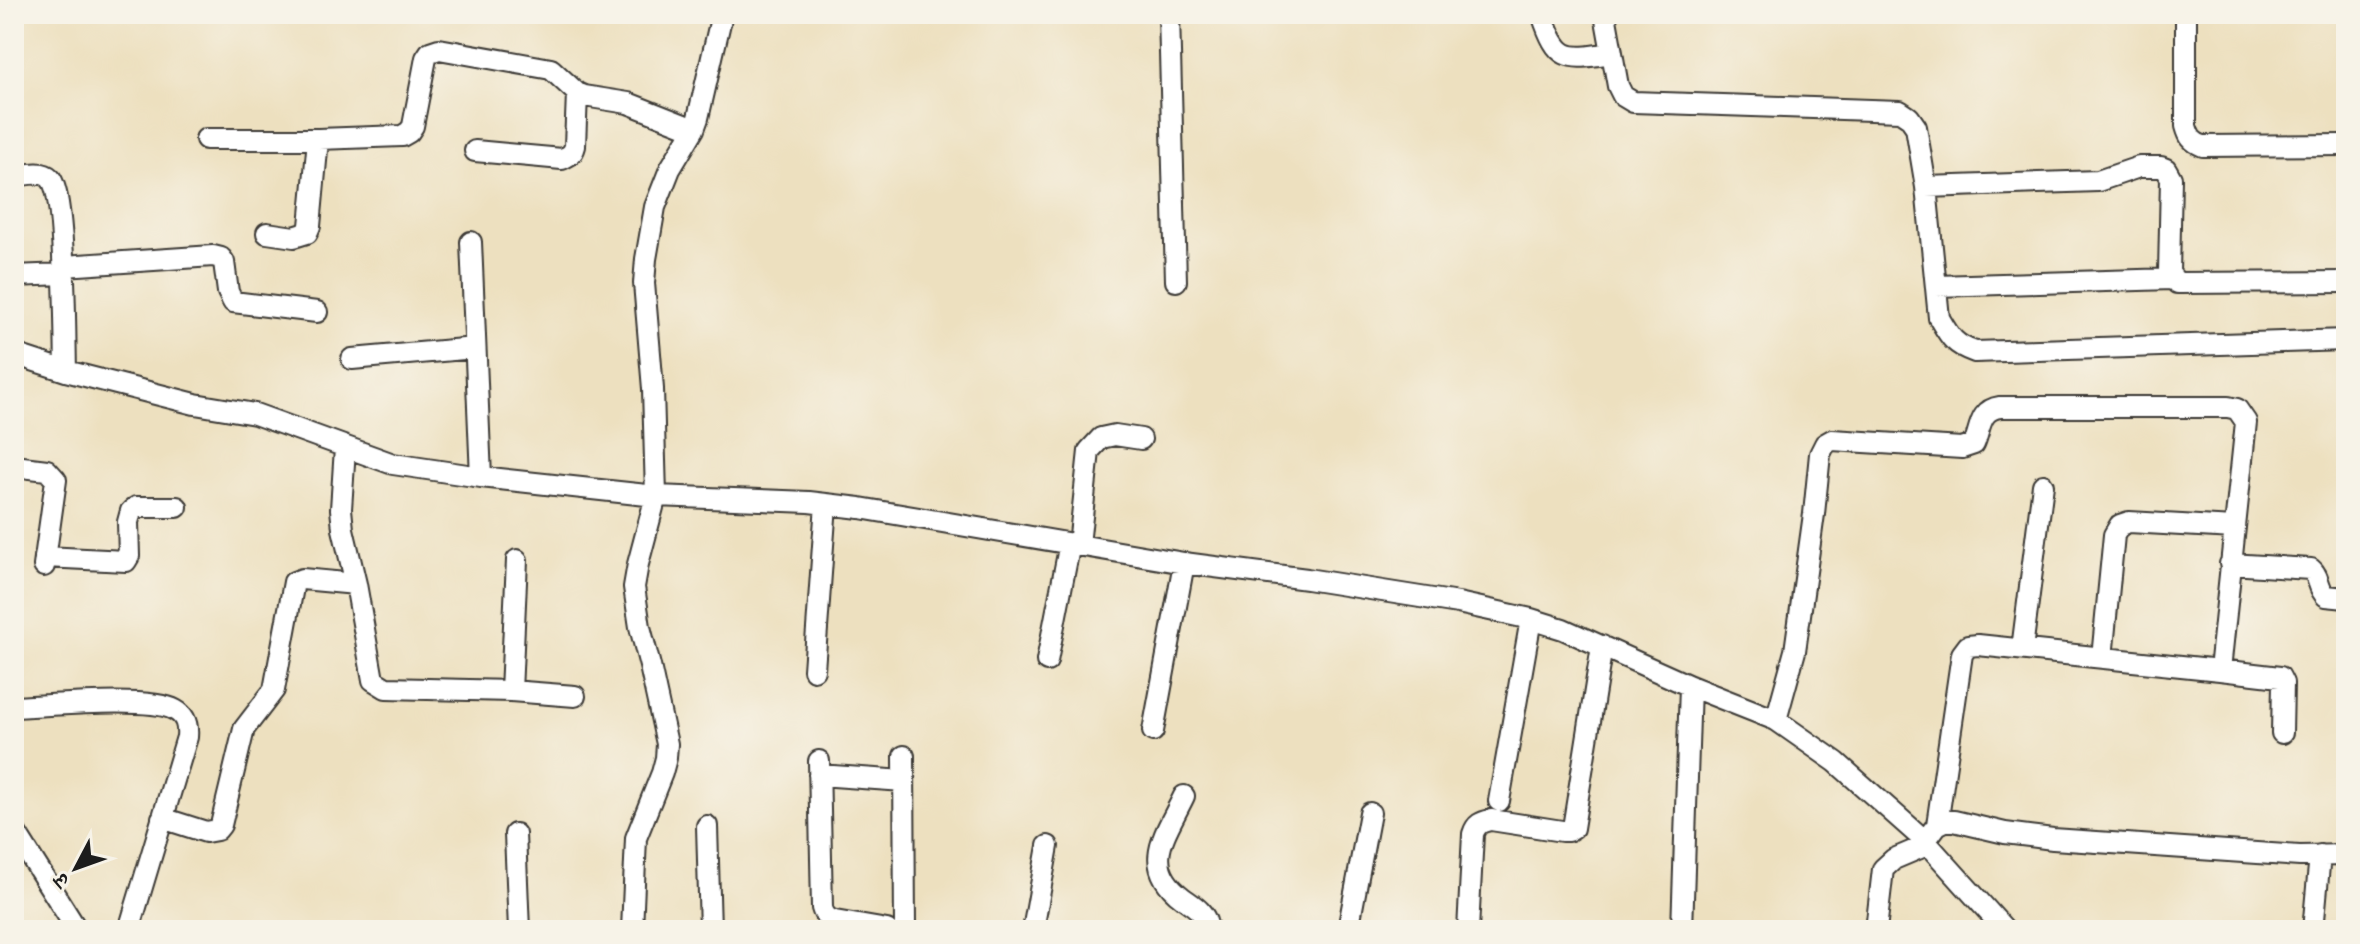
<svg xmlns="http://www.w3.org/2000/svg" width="2360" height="944" font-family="'IM FELL DW Pica','Noto Serif Devanagari',serif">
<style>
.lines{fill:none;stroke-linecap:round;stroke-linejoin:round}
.minor-casing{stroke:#3b3934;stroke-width:24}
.minor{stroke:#fff;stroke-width:20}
</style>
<rect width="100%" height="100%" fill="#f7f3e8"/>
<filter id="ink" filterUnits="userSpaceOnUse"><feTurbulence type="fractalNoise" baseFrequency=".0125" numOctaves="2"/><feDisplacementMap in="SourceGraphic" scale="16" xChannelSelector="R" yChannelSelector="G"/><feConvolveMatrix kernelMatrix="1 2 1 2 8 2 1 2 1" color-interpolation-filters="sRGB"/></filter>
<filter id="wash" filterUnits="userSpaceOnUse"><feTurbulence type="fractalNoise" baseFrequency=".006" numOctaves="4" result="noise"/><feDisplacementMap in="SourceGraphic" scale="32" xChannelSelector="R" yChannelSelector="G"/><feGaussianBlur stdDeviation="1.8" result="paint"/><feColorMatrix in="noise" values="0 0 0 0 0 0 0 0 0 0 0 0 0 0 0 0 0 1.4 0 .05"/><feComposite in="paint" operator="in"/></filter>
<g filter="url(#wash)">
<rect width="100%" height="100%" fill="#ede0bf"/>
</g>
<g filter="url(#ink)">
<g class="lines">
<defs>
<path id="minor" d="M1169 14 1176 281
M1542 14C1558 62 1566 60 1611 53
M1605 14 1618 86 1623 96 1633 102 1900 111 1909 117 1916 127 1926 187 1939 318C1950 337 1954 345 1975 352L2346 340
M2186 14V126C2189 137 2192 142 2203 146L2346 145
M206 139H318L402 136 409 132 413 126 426 58 430 52 439 49 551 69 577 93 584 96 628 103 694 129
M475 151 562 159C569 156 573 154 575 146L577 93
M14 176C25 175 42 170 50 178 66 194 65 341 66 371
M1926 187 2098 181 2139 167H2161L2166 169 2171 178 2169 273 2177 283 2346 282
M267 233 294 237 307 233 310 226 318 139
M471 242 481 477
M64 266 213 256 221 258 224 262 228 292 233 302 317 312
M14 276 64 274
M1936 286 2172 279
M14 354 66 371 195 404 255 414 393 464 481 477 656 496 809 502 860 508 1184 563 1307 579 1458 603 1531 619 1563 629 1690 686 1776 720 1836 762 1924 840 2005 930
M352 359 475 348
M345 448 341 509 343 529 356 584 373 680 386 688 511 691 575 696
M14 466 47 470 56 480 44 566
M1079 545 1089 451 1101 438 1115 435 1141 439
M45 557 126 561 129 556 128 522 131 511 136 507H177
M2230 564 2311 569C2320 576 2317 588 2326 596L2346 598
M2022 649 2043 485
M2102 658 2114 535 2120 525 2129 522 2234 528
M1047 661 1070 543
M814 670 826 504
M2220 670 2280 677 2283 683 2282 733
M511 691 517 560
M14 707C47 706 150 696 175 710 186 716 188 726 187 737L129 930
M1776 720 1795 651 1814 514 1820 454 1825 444 1832 440 1962 448 1974 444C1981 428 1979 410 2000 407H2228L2237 409 2246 422 2220 670 1978 645 1968 646 1962 654 1937 825
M1153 731 1184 563
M904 756 905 930
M819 761 822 908C824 915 827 919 835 921L887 930
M819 775 904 781
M1184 796C1166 834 1139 865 1183 898 1194 906 1204 911 1207 925L1205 930
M1499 801 1531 619
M162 818 206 832 217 830 221 825 244 729 274 690 294 582 302 579 356 584
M707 826 710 930
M14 830 77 930
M515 834 519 930
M632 930 636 838 662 773 666 758 667 744 650 666 640 627 634 587 638 564 656 496 653 389 644 283 646 259 655 207 670 169 694 129 698 118 722 14
M1033 930 1048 846
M1348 930 1370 813
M1468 930 1473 834C1476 824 1481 822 1491 820L1562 831H1568L1573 828 1602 646
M1682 930 1690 686
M1876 930 1883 869 1894 859 1920 848 1937 825 1945 821H1954L2005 833 2053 839 2300 856 2346 855
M2313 930 2320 855"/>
</defs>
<use href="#minor" class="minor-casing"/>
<use href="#minor" class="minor"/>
</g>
</g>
<rect width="2360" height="944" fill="none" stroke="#f7f3e8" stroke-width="48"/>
<g transform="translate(76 868) rotate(229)" stroke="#f7f3e8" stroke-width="6" paint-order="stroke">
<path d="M0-6L14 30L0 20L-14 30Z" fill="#1c1c1c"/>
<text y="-12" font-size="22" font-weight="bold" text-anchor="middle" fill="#1c1c1c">उ</text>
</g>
</svg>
